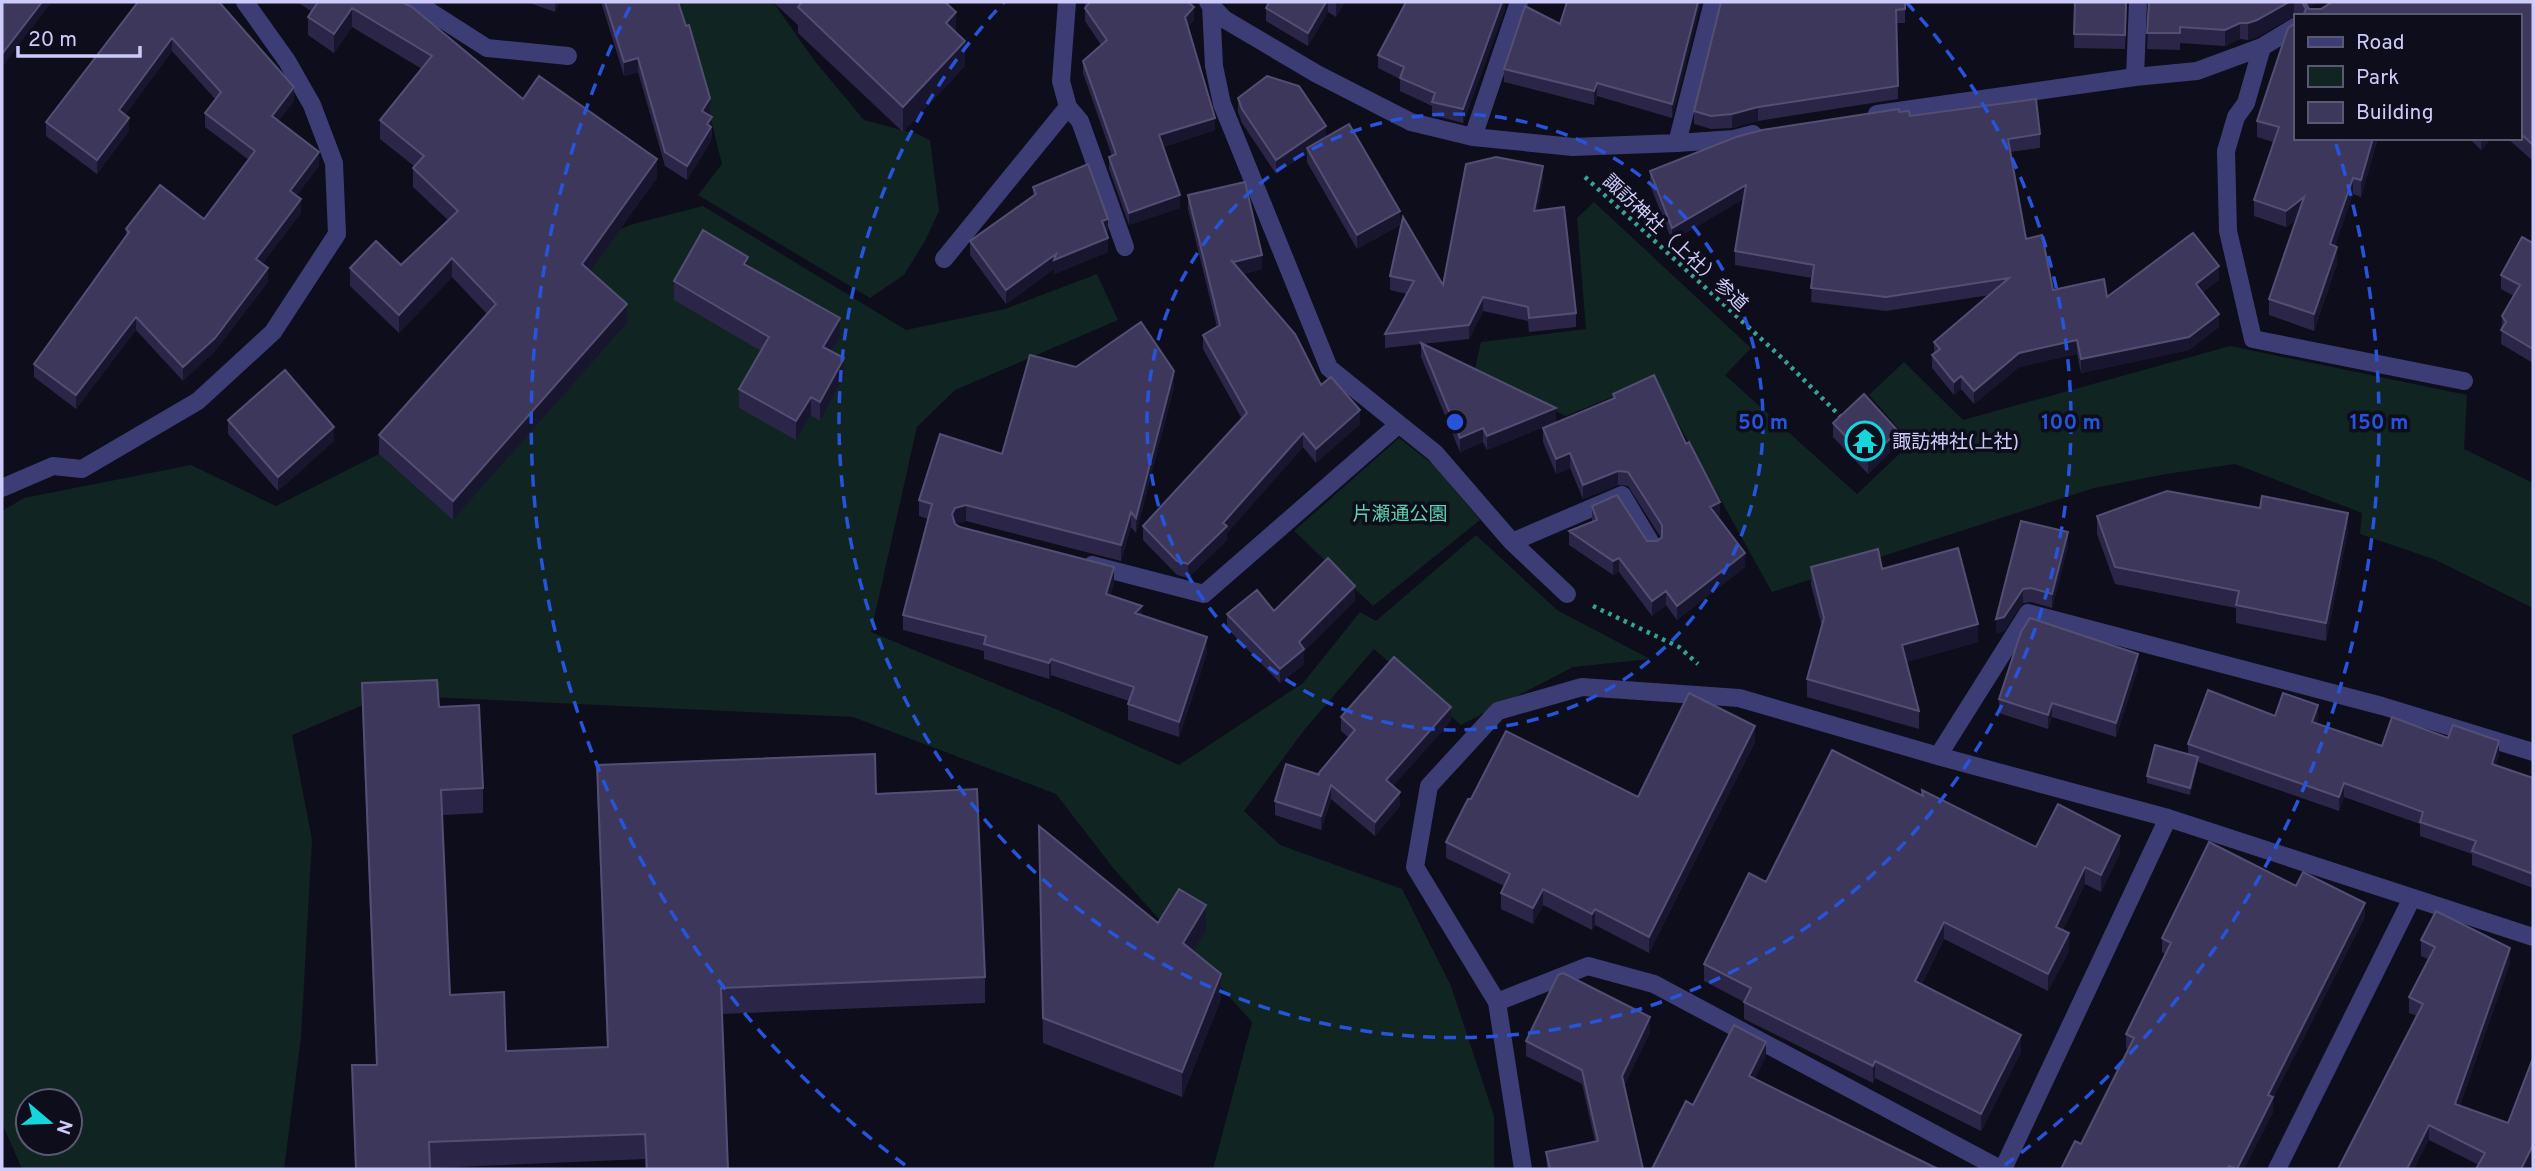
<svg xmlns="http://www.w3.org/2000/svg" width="2535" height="1171" font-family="Overpass,'Noto Sans JP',sans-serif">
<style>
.green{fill:#102422;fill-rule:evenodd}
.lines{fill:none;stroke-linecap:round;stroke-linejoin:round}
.path{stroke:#37a294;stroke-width:4.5;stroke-dasharray:3.5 5;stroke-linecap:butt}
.minor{stroke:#3c3d75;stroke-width:18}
.wall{fill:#2b2647}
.shaded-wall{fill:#18152e}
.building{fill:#3d385b;stroke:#534f74;stroke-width:2}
.ring{fill:none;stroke:#2654da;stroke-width:3.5;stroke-dasharray:12 9}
.labels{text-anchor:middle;stroke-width:7;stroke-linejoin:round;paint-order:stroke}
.street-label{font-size:19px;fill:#cdcbfa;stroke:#0e0d1b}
.poi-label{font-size:19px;fill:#cdcbfa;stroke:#0e0d1b;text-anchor:start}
.park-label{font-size:19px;fill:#5fd2ae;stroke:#0e0d1b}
.centre{fill:#2654da;stroke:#0e0d1b;stroke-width:3.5}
.ring-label{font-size:21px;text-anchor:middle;font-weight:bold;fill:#2654da;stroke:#0e0d1b;stroke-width:7;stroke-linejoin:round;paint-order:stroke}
</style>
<rect width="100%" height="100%" fill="#0e0d1b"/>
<path class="green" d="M678 2H773L814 60 864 120 917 134 930 140 939 211 925 241 904 275 870 298 698 195 722 164 688 28Z
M1594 202 1751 348 1725 375 1857 494 1911 443 1869 395 1904 362 1963 420 2230 346 2467 395 2464 449 2533 483V608L2436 560 2360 534 2362 513 2235 464 2166 474 2094 488 1772 592 1654 380 1566 416 1474 373 1481 342 1586 329 1577 218Z
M703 206 906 330 1005 309 1097 274 1118 320 955 390 917 427 871 632 1058 710 1179 765 1303 683 1360 612 1376 621 1476 535 1557 610 1650 659 1573 667 1461 725 1374 649 1305 729 1244 811 1280 845 1402 889 1451 986 1494 1116V1169H1213L1252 1022 1114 869 1056 794 853 717 387 695 292 735 312 840 301 1037 284 1169H22L2 1123V511L24 498 191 465 276 506 379 454 453 519 554 254 633 224ZM28 1101H70V1143H28Z
M1399 438 1434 465 1480 520 1373 606 1294 531Z"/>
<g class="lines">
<path class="path" d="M1585 177 1782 358 1843 419
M1593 606 1679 647 1698 664"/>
<path class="minor" d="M415 2 487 48 568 56
M1067 2 1061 81 1068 107 1080 121 1125 247
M1208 2 1224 19 1317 74 1411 122 1473 137 1573 147 1677 143 1734 139 1753 134
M1211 5 1214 66 1222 104 1329 368 1435 453 1512 542 1567 594
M2262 47 2246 103 2236 117 2226 151 2228 231 2253 339 2464 381
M2135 77 2138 2
M1877 114 2135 77 2197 71 2262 47 2295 27
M1473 137 1519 2
M1677 143 1713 2
M944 259 1068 107
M2 488 53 466 82 469 198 401 273 332 337 234 334 163 312 105 287 61 245 2
M1512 542 1622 495 1652 545
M1092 565 1204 594 1399 424
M1938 756 2028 613 2382 706 2533 752
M1497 1002 1588 966 1654 984 2000 1169
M1523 1169 1497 1002 1415 867 1429 786 1498 711 1582 687 1739 698 1938 756 2168 818 2533 937
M2003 1169 2168 818
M2277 1169 2412 898"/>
</g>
<path class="wall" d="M138 2 294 101 278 121 319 166 296 196 301 213 262 264 268 282 215 351 183 381 136 330 76 409 34 377V364L126 236V229L204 219 249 160 205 127V113L216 100 172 51 125 115 129 131 97 174 46 136V122Z
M297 2H402L523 99 657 178 590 271 627 323 453 520 379 454V435L487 314 452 277 399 333 350 286V268L401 265 448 220 413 187V168L414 166 380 139V120L422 69 352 27 334 53 308 35V17L311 11Z
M527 2H559L555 12Z
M601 2H678L710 112 708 115 712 131 711 141 687 180 665 166 638 72 624 76Z
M773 2H945L956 33 965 66 903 132 798 33V25Z
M1085 2H1188L1194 20 1188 27 1215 130 1163 147 1180 208 1129 225 1109 169V157L1112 156 1083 73V61L1101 45 1085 21Z
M1269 2H1345L1336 17 1328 12 1308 46 1266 21V8Z
M1505 2V9L1463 123 1432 115V106L1400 91V79L1378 68V55Z
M1701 2 1672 118 1597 96 1594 105 1504 82V69Z
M1905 2V23H1897L1898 99 1758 121 1732 128 1711 129 1694 124V111Z
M2075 2H2127L2125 49 2074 48Z
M2149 2H2318L2308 8 2321 9 2533 2V161L2507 138H2519V16H2294L2257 37 2248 40 2240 39 2225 46 2180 43V50L2147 49Z
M1238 98 1326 137 1400 225 1357 249 1307 162V153L1276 174 1242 123 1238 112Z
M1899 112 1910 116 2040 134V148L2010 152 2026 239 2053 290 2107 297 2219 280 2203 292 2219 327 2189 350 2081 373 2077 354 2019 367 1974 404 1961 389 1954 395 1932 368V355L1934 353V342L1990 295 1886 311 1811 302 1812 278 1735 265V251L1743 199 1672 241 1650 185V171Z
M2257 121 2378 138 2361 197 2353 194 2335 246 2337 264 2314 331 2269 315V299L2296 220 2286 227 2254 216V200L2273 142 2257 137Z
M2469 138H2492L2481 150Z
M1543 180 1537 210 1576 313V327L1529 332 1528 321 1483 311 1469 339 1422 344 1556 422 1487 450 1483 442 1460 452 1421 357V344L1385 348V334L1407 294 1390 290V276L1443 285Z
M1033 187 1108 233H1107L1108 252 1054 274V269L1006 304 970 255V241L1033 196Z
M1188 195 1262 269 1243 274 1321 385 1360 424 1316 463 1303 447 1227 533V540L1188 578 1177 575 1143 540V526L1242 419 1203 349V335L1217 327 1188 209Z
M2533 243V363L2501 344 2502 316 2514 296 2501 289V275Z
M748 267 840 337 832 351 844 376 820 421 811 415 796 440 739 408V389L761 351 674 300V281Z
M1076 367 1174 387 1136 533 1131 527 1121 561 966 521 955 524 960 527 1114 583 1110 596 1142 616 1207 653 1179 737 1128 720V704L1129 701 1051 675 1049 679 984 659V651L903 630V615L928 519 919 516V500L1002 454Z
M1613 394 1686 444 1720 516 1718 517 1745 567 1677 620 1666 605 1652 616 1619 572 1613 575 1569 545V531L1592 522V506L1647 541H1657L1661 538 1628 486 1618 485 1583 499 1570 468 1556 474 1543 442V428L1613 399Z
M228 420 334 441 278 491 228 434Z
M1833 423 1898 445 1868 474 1833 437Z
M2097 516 2348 531 2326 641 2236 623V608L2115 584 2097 534Z
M2021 521 2068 546 2052 608 2031 602 2023 603 2004 631 1996 633Z
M1811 567 1882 569 1978 642 1906 662 1919 711V729L1807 697V679L1822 627 1811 585Z
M1355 600 1304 651V664L1280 683 1227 628V614L1274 611Z
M2138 668 2116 737 2052 717 2048 729 1999 713V699Z
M362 683 439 707 483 788V813L442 815 450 995 506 1051 607 1047 597 791V765L876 794 985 977V1003L722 1014 728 1169H645V1159L430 1168V1169H355L352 1065H376L362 709Z
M2275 716 2318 719 2316 723 2382 746 2448 738 2499 755 2496 765 2533 778V888L2472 865V854L2420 836V824L2344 797 2339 811 2198 762 2190 795 2147 783V776L2188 754V744Z
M1341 717 1451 721 1393 786 1400 806 1375 836 1331 799 1321 830 1275 815V801L1318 775 1349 738 1341 731Z
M1755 742 1649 953 1595 925 1592 930 1543 905 1533 924 1501 909V893L1504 886 1446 858V842L1638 797Z
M1922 790 2036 847 2120 853 2101 892 2085 884 2063 930 2069 951 2048 991 1944 939 1922 984 2021 1052 1981 1131 1875 1078 1873 1083 1744 1019V1002L1704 981V964L1766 882 1922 795Z
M1039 851 1158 923 1206 930 1193 951 1221 999 1182 1097 1043 1043Z
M2296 886 2365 917 2273 1098V1112L2244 1169H2061L2081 1144 2128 1050 2126 1048V1034L2165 954 2162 952V938Z
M2421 940 2510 963 2460 1105 2533 1161 2479 1165 2429 1140 2417 1016 2409 1013V997L2428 959 2421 956Z
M1650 1032 1624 1086 1643 1169H1547L1546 1152 1595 1141 1582 1084 1526 1056V1041Z"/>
<path class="shaded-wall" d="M42 2H52L2 67V54Z
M555 2H559L555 12Z
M1326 2H1328V12L1308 46V33Z
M1337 2H1345L1336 17V4Z
M1502 2H1505V9L1463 123V109Z
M1698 2H1701L1672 118V104Z
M2289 2H2294V16L2257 37 2248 40V23Z
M2304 2H2318L2306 10Z
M1194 7V20L1185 30V17Z
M352 8V27L334 53V34Z
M956 12V38L946 23Z
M2240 23V39L2225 46V30Z
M172 38V51L119 124V110Z
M965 41V66L903 132V107Z
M638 58V72L624 76V62Z
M1597 83V96L1594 105V91Z
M294 87V101L272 130V116Z
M710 98V112L702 125V111Z
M1758 107V121L1732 128V114Z
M712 117 711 141 687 180V166L707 124Z
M129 118V131L97 174V160Z
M1215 118V130L1159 148V135Z
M1326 126V141L1307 148V153L1276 174V160Z
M2373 138H2378L2361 197V180Z
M2481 138H2492L2481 150Z
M319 152V166L290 205V191Z
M657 159V178L582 283V264Z
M1543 166V180L1534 225V211Z
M2353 178V194L2330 261V244Z
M1746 185V198L1672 241V228Z
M1180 195V208L1129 225V213Z
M2304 197V214L2286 227V211Z
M301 199V213L256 272V259Z
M1400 211V225L1357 249V235Z
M1108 219V233L1102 235V221Z
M1108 238V252L1054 274V269L1006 304V290L1056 254Z
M2337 247V264L2314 331V314Z
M1262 255V269L1234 276V262Z
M748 257V275L744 264Z
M452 258V277L399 333V315Z
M2219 266V280L2196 297V284Z
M268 268V282L215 351 183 381V367Z
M1483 297V311L1469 339V325Z
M627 304V323L453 520V501Z
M2219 314V327L2189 350 2081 373V359Z
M136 317V330L76 409V395Z
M840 318V337L823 365V347Z
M2077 340V354L2019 367 1974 404V391L2019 353Z
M844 358V376L820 421V402Z
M1174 371V387L1136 533V518Z
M1961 376V389L1954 395V382Z
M811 397V415L796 440V421Z
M1556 408V422L1487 450V436Z
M1360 410V424L1316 463V449Z
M334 427V441L278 491V477Z
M1483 428V442L1460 452V438Z
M1898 431V445L1868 474V460Z
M1303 433V447L1227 533V540L1188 578V564Z
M1570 453V468L1556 474V459Z
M1618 471V485L1583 499V485Z
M1720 502V516L1710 521V507Z
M966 505V521L955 524 952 530V514L955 508Z
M1131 512V527L1121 561V545Z
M2348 513V531L2326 641V623Z
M2068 532V546L2052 608V594Z
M1745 553V567L1677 620V606Z
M1619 558V572L1613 575V561Z
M1114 567V583L1106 610V594Z
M1355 586V600L1304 651V664L1280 683V669L1299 642Z
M2023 589V603L2004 631 1996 633V619Z
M1666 591V605L1652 616V601Z
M1142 606V622L1135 613Z
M1978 624V642L1902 663V645Z
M1207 637V653L1179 737V722Z
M2138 654V668L2116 737V723Z
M1051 659V675L1049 679V663Z
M2052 703V717L2048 729V715Z
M2318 705V719L2312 736V722Z
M1451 707V721L1386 794V780Z
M1755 726V742L1649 953V937Z
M2499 741V755L2492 778V764Z
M2198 757V764L2190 795V788Z
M2344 783V797L2339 811V797Z
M1331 785V799L1321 830V816Z
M1400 792V806L1375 836V822Z
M2120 836V853L2101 892V875Z
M2085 867V884L2056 944V927Z
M1543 889V905L1533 924V908Z
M2365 903V917L2273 1098V1112L2244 1169H2237L2268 1095Z
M1206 905V930L1183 968V943Z
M1595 909V925L1592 930V914Z
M1944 922V939L1915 998V981Z
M2069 933V951L2048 991V974Z
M2510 948V963L2455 1119V1104Z
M1221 974V999L1182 1097V1072Z
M1650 1017V1032L1622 1091V1076Z
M2021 1035V1052L1981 1131V1114Z
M1766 1042V1057L1749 1091V1076Z
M1875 1061V1078L1873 1083V1066Z
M2429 1125V1140L2414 1169H2407Z
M2533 1145V1161L2529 1169H2521Z"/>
<path class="building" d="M2 2H42L2 54Z
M138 2H219L294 87 272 116 319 152 290 191 301 199 256 259 268 268 215 338 183 367 136 317 76 395 34 364 129 232 126 229 160 185 204 219 255 151 205 113 221 92 172 38 119 110 129 118 97 160 46 122Z
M318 2H402L412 7 523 99 539 76 657 159 582 264 627 304 453 501 379 435 496 304 452 258 399 315 350 268 376 241 401 265 458 211 413 168 424 156 380 120 432 56 352 8 334 34 308 17Z
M605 2H678L686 26 689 25 710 98 702 111 712 117 707 124 711 127 687 166 665 152 638 58 624 62Z
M800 2H945L956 12 946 23 965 41 903 107 798 7 801 3Z
M1090 2H1188L1194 7 1185 17 1215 118 1159 135 1180 195 1129 213 1109 157 1116 154 1083 61 1107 40 1085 8Z
M1269 2H1326L1308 33 1266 8Z
M1406 2H1502L1463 109 1432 102 1435 93 1400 78 1404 67 1378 55Z
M1567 2H1698L1672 104 1597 83 1594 91 1504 69 1525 6 1560 24Z
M1721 2H1905V9L1896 10 1898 86 1758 107 1732 114 1711 116 1694 111Z
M2075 2H2126L2125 35 2074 34Z
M2149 2H2289L2257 20 2248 23H2240L2225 30 2180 27V33H2147Z
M2302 2H2305L2309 9H2321L2332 2H2533V145L2519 132V16H2303L2306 9Z
M2295 23V138H2373L2361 180 2353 178 2330 244 2337 247 2314 314 2269 299 2304 197 2286 211 2254 200 2279 127 2257 121 2288 28Z
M1267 76 1299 86 1326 126 1276 160 1242 109 1238 98Z
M2036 99 2040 134 2008 139 2026 239 2042 235 2053 290 2104 279 2107 297 2193 233 2219 266 2196 284 2219 314 2189 337 2081 359 2077 340 2019 353 1974 391 1961 376 1954 382 1932 355 1940 349 1934 342 2009 278 1886 297 1811 288 1814 265 1735 251 1746 185 1672 228 1650 171 1736 137 1762 130 1899 109V112L1909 111 1910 116Z
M1349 124 1400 211 1357 235 1307 148Z
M1496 157 1543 166 1534 211 1564 207 1576 313 1529 318 1528 307 1483 297 1469 325 1385 334 1414 281 1390 276 1403 217 1443 285 1466 164Z
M1088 164 1108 219 1102 221 1108 238 1054 260 1056 254 1006 290 970 241 1036 194 1033 187Z
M1245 182 1262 255 1234 262 1231 260 1295 334 1321 385 1331 377 1360 410 1316 449 1303 433 1223 523 1227 526 1188 564 1177 561 1143 526 1247 413 1203 335 1220 325 1188 195Z
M703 230 748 257 744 264 840 318 823 347 844 358 820 402 811 397 796 421 739 389 769 337 674 281Z
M2522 237 2533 243V349L2501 330 2506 322 2502 316 2520 285 2501 275Z
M1141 322 1174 371 1136 518 1131 512 1121 545 966 505 955 508 952 514 955 524 960 527 1114 567 1106 594 1142 606 1135 613 1207 637 1179 722 1128 704 1134 687 1051 659 1049 663 984 644 986 636 903 615 932 504 919 500 940 434 1002 454 1030 355 1076 367Z
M1421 343 1556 408 1487 436 1483 428 1460 438Z
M285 370 334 427 278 477 228 420Z
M1654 375 1686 444 1689 442 1720 502 1710 507 1745 553 1677 606 1666 591 1652 601 1619 558 1613 561 1569 531 1597 520 1592 506 1617 495 1647 541H1657L1662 537V525L1628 472 1618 471 1583 485 1570 453 1556 459 1543 428 1615 398 1613 394Z
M1864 394 1898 431 1868 460 1833 423Z
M2167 491 2260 508 2262 496 2348 513 2326 623 2236 605 2239 591 2115 567 2097 516Z
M2021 521 2068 532 2052 594 2031 588 2023 589 2004 617 1996 619Z
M1958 548 1978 624 1902 645 1919 711 1807 679 1824 618 1811 567 1878 549 1882 569Z
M1328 558 1355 586 1299 642 1304 649 1280 669 1227 614 1257 590 1274 611Z
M2030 618 2138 654 2116 723 2052 703 2048 715 1999 699 2021 632Z
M1394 657 1451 707 1386 780 1400 792 1375 822 1331 785 1321 816 1275 801 1286 764 1320 775 1318 774 1355 730 1341 717Z
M437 680 439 707 479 705 483 788 441 790 450 995 504 992 506 1051 608 1047 597 765 875 754 876 794 977 789 985 977 721 988 728 1169H647L645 1134 429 1142 430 1169H356L352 1065H377L362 683Z
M2208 690 2275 716 2283 693 2318 705 2312 722 2382 746 2392 717 2448 738 2453 725 2499 741 2492 764 2533 778V874L2472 851 2476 841 2420 822 2423 812 2344 783 2339 797 2188 744Z
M1689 693 1755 726 1649 937 1595 909 1592 914 1543 889 1533 908 1501 893 1510 874 1446 842 1468 799H1471L1506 731 1638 797Z
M2155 745 2198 757 2190 788 2147 776Z
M1832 750 1923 796 1922 790 2036 847 2058 804 2120 836 2101 875 2085 867 2056 927 2069 933 2048 974 1944 922 1915 981 2021 1035 1981 1114 1875 1061 1873 1066 1744 1002 1751 988 1704 964 1749 873 1766 882Z
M1039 826 1158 923 1179 889 1206 905 1183 943 1221 974 1182 1072 1043 1018Z
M2209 842 2296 886 2303 872 2365 903 2268 1095 2273 1097 2237 1169 2229 1166 2227 1169H2061L2075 1141 2081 1144 2134 1038 2126 1034 2171 943 2162 938Z
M2436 911 2510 948 2455 1104 2508 1123 2533 1058V1145L2521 1169H2476L2485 1153 2429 1125 2407 1169H2338L2423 1004 2409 997 2435 947 2421 940Z
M1563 973 1650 1017 1622 1076 1643 1169H1550L1546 1152 1598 1141 1582 1070 1526 1041 1558 975Z
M1734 1025 1766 1042 1749 1076 1938 1169H1652L1686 1101 1693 1105Z"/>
<g class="ring">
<circle cx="1455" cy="422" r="308"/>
<path d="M1906 2A616 616 0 1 1 1004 2"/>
<path d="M905 1165A924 924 0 0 1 632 3M2336 144A924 924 0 0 1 2005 1165"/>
</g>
<defs>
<symbol id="temple-ring" viewBox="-11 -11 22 22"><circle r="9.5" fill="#0e0d1b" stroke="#15d6dd" stroke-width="1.5"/><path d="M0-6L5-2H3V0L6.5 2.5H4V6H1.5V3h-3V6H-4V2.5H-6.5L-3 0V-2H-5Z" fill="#15d6dd"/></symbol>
</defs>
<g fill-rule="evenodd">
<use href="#temple-ring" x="1843" y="419" width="44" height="44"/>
</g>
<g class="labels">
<g class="street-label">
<text transform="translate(1676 242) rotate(43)" y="7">諏訪神社（上社）参道</text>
</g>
<g class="poi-label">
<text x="1892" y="448">諏訪神社(上社)</text>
</g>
<g class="park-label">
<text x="1400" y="520">片瀬通公園</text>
</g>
</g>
<circle cx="1455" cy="422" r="10" class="centre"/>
<g class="ring-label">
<text x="1763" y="429">50 m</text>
<text x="2071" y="429">100 m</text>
<text x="2379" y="429">150 m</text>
</g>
<rect width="2535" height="1171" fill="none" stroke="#cdcbfa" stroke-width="7"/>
<rect x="2294" y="14" width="228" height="126" fill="#0e0d1b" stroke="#5a5974" stroke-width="2"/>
<rect x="2308" y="37" width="35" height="10" fill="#3c3d75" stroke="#5a5974" stroke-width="2"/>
<text x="2356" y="49" font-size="21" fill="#cdcbfa">Road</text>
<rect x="2308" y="66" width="35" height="21" fill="#102422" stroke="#5a5974" stroke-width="2"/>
<text x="2356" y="84" font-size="21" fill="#cdcbfa">Park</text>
<rect x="2308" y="102" width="35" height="21" fill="#3d385b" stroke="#5a5974" stroke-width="2"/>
<text x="2356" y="119" font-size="21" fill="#cdcbfa">Building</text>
<g transform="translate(49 1122) rotate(109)"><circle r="33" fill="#0e0d1b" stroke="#5a5974" stroke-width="2"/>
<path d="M0-5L12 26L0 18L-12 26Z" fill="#15d6dd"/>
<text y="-10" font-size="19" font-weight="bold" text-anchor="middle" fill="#cdcbfa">N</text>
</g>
<path d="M18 46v10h122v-10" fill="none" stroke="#cdcbfa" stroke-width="3.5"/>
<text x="28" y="46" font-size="21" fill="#cdcbfa" stroke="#0e0d1b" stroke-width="5" paint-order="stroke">20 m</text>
</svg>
